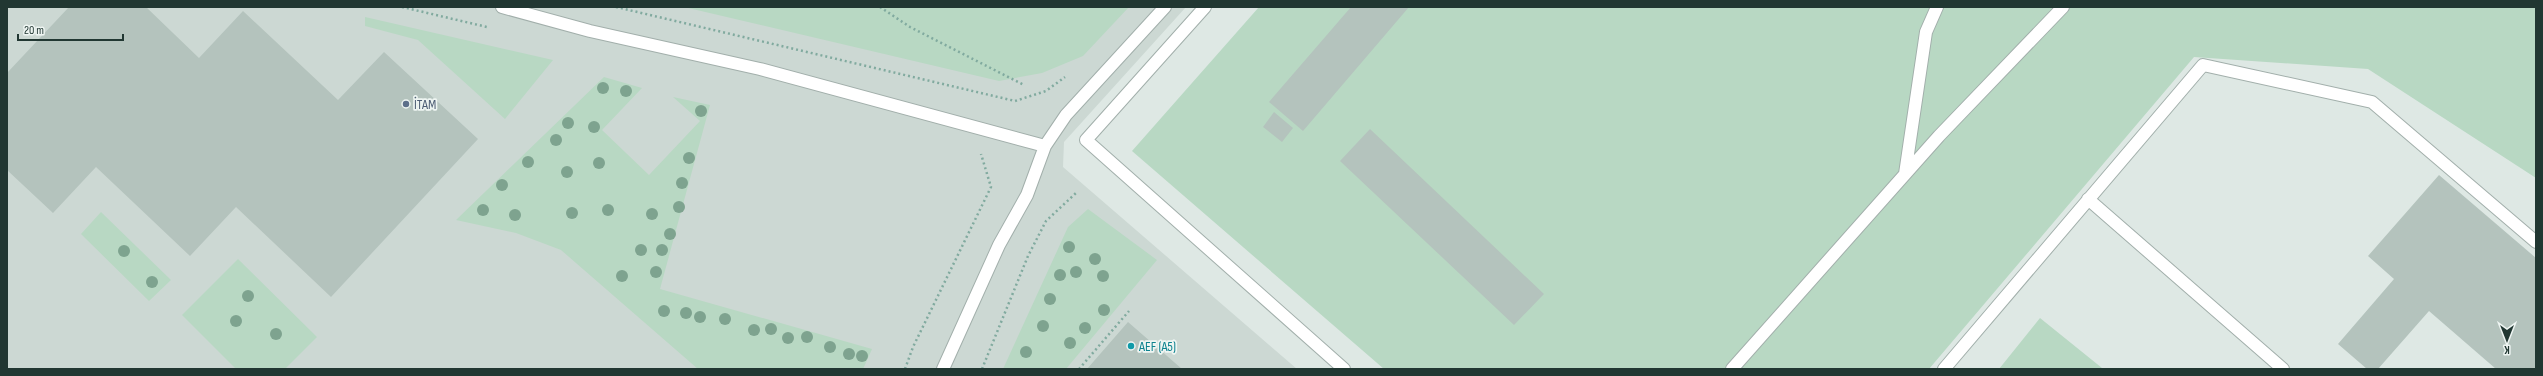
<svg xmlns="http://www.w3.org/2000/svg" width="2543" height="376" font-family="'Sofia Sans Condensed',sans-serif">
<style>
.built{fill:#ccd8d3}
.green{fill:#b8d8c3}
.building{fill:#b4c3bd}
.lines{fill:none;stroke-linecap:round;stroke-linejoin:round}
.minor-casing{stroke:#a2afab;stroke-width:14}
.path{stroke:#81aa9f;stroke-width:2.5;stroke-dasharray:2 3;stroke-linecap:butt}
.minor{stroke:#fff;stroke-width:12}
.tree{fill:#7ea38f}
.service-dot{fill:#5c6f8a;stroke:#eef5f2;stroke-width:1.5}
.culture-dot{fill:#0f9aa8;stroke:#eef5f2;stroke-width:1.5}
.labels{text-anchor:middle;stroke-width:3.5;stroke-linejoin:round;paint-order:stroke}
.service-label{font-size:14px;fill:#4e5e75;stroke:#eef5f2;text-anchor:start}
.culture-label{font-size:14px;fill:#0d838f;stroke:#eef5f2;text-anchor:start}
</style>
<rect width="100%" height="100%" fill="#dee8e4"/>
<path class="built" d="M7 7H1186L1064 142 1063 167 1297 369H7Z"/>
<path class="green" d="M684 7H1129L1083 56 1042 73 999 81Z
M1259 7H2536V178L2368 69 2194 57 1929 369H1384L1132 151Z
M365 17 553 60 505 119 418 40 365 26Z
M604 77 642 88 602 130 649 175 700 121 673 97 710 105 660 289 872 349 863 369H698L561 250 516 233 456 220Z
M1088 209 1157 260 1066 369H1003L1068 227Z
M101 212 171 280 149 301 81 234Z
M238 259 317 337 285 369H236L182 315Z
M2040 318 2102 368 2103 369H1999Z"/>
<path class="building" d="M69 7H146L199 58 243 11 338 100 384 52 478 139 331 297 236 207 190 256 96 167 53 213 7 170V73Z
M1351 7H1409L1303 131 1269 102Z
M1274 112 1293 128 1282 142 1263 127Z
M1370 129 1544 294 1514 325 1340 161Z
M2439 175 2536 258V369H2496L2429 311 2378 369H2367L2338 344 2394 279 2368 256Z
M1128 322 1182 369H1087Z"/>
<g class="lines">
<defs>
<path id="minor" d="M502 7 590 31 760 69 1045 146 1027 195 999 245 943 369
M1205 7 1086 140 1344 369
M1045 146 1066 115 1165 7
M1905 174 1926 32 1937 7
M2088 199 2283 369
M1732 369 1939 136 2063 7
M1944 369 2203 65 2372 102 2536 242"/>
</defs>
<use href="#minor" class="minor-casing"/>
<path class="path" d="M402 7 487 27
M616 7 1015 101 1046 91 1065 77
M880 7 910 27 1024 85
M905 369 913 347 991 187 981 154
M982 369 1028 256 1046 221 1076 193
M1079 369 1129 311"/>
<use href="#minor" class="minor"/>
</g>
<g class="tree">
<circle cx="603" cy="88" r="6"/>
<circle cx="626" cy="91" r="6"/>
<circle cx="701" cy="111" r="6"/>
<circle cx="568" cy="123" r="6"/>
<circle cx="594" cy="127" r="6"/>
<circle cx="556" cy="140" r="6"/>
<circle cx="689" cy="158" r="6"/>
<circle cx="528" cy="162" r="6"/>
<circle cx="599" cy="163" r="6"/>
<circle cx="567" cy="172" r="6"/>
<circle cx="682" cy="183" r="6"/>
<circle cx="502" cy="185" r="6"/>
<circle cx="679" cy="207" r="6"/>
<circle cx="483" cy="210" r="6"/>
<circle cx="608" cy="210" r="6"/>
<circle cx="572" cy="213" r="6"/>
<circle cx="652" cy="214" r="6"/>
<circle cx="515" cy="215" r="6"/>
<circle cx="670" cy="234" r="6"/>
<circle cx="1069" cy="247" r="6"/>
<circle cx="641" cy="250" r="6"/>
<circle cx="662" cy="250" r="6"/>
<circle cx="124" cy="251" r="6"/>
<circle cx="1095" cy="259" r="6"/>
<circle cx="656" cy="272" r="6"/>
<circle cx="1076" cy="272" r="6"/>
<circle cx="1060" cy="275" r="6"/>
<circle cx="622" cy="276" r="6"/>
<circle cx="1103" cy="276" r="6"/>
<circle cx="152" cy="282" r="6"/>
<circle cx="248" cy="296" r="6"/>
<circle cx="1050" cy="299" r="6"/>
<circle cx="1104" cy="310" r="6"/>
<circle cx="664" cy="311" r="6"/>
<circle cx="686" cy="313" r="6"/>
<circle cx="700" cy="317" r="6"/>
<circle cx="725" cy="319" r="6"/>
<circle cx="236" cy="321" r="6"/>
<circle cx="1043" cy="326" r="6"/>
<circle cx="1085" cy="328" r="6"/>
<circle cx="771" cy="329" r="6"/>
<circle cx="754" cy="330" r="6"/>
<circle cx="276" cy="334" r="6"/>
<circle cx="807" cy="337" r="6"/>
<circle cx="788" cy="338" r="6"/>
<circle cx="1070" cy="343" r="6"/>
<circle cx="830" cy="347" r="6"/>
<circle cx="1026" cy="352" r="6"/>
<circle cx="849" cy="354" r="6"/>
<circle cx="862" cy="356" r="6"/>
</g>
<circle class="service-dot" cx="406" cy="104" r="4"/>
<circle class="culture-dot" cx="1131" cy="346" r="4"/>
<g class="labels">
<g class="service-label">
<text x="414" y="109">İTAM</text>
</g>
<g class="culture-label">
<text x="1139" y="351">AEF (A5)</text>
</g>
</g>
<rect width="2543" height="376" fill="none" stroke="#213732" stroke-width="16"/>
<g transform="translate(2507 340) rotate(180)" stroke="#eef5f2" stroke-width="3" paint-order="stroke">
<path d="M0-3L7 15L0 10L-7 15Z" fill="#213732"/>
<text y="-6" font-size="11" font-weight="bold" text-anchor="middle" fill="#213732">K</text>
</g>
<path d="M18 34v6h105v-6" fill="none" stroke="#213732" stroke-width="2"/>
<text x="24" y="34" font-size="12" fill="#213732" stroke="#eef5f2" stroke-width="3" paint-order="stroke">20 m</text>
</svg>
